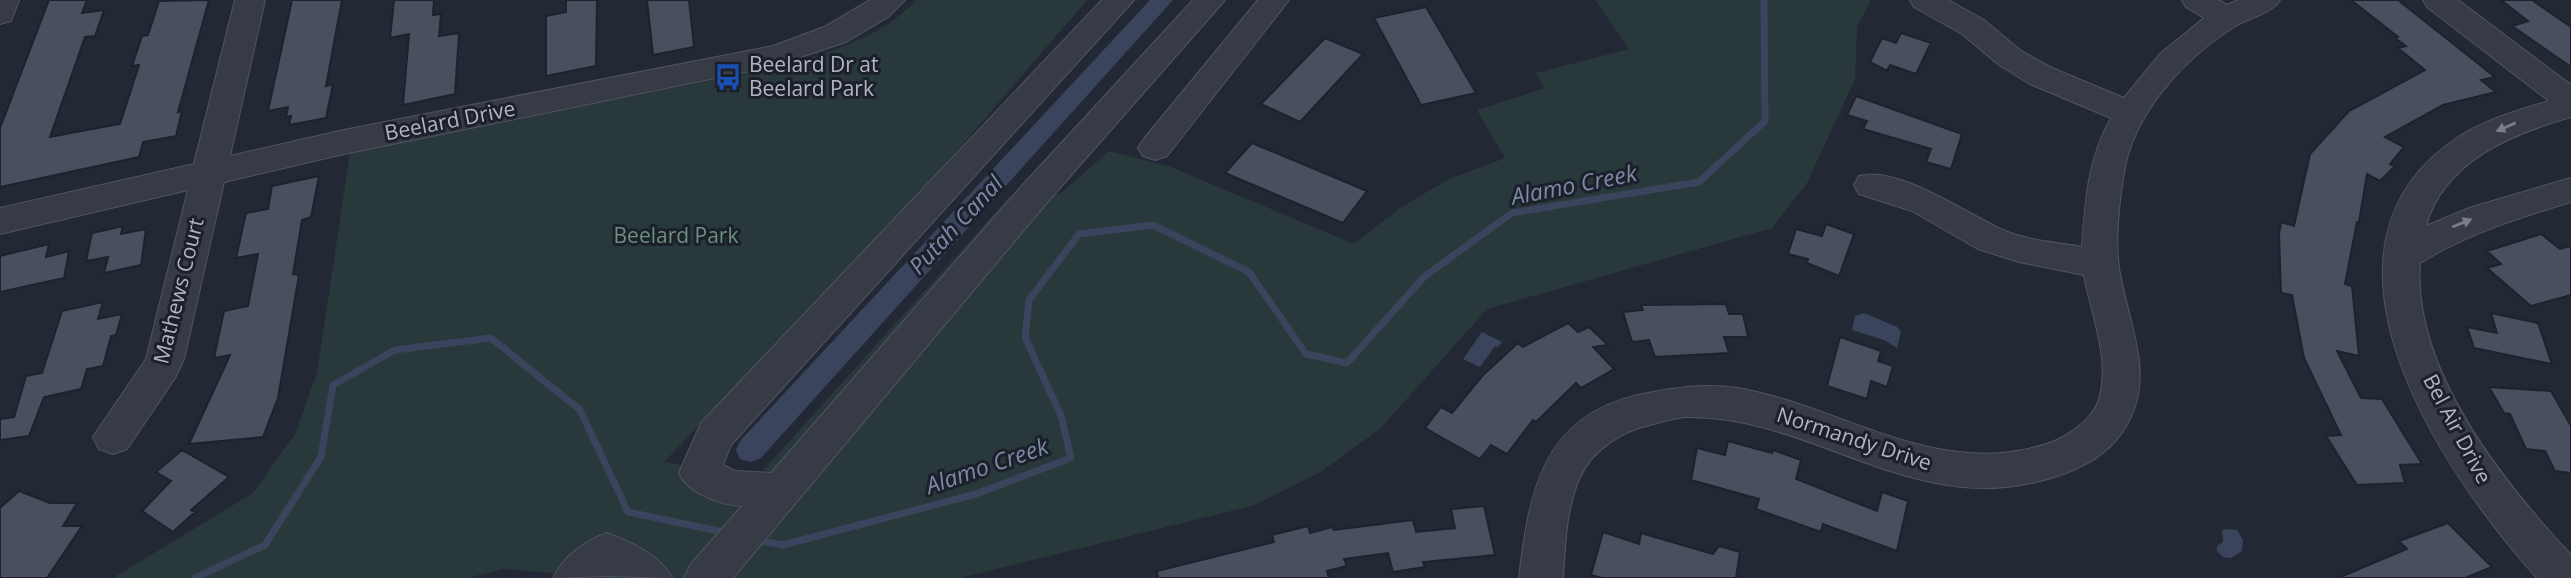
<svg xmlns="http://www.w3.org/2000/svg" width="2571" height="578" font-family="'Open Sans',sans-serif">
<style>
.green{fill:#29383b}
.water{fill:#3a445c}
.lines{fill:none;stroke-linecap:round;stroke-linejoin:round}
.stream{stroke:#3a445c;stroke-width:7}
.canal{fill:#3a445c;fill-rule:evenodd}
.building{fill:#4a4f5f;stroke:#1e222d;stroke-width:2}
.minor-casing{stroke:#515561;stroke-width:2}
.minor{fill:#373b46;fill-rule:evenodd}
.oneway{fill:#7a7e8a}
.labels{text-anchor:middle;stroke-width:6;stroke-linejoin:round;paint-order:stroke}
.poi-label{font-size:21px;fill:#b1b5c2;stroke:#1c202b;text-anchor:start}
.street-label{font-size:21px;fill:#b1b5c2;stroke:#1c202b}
.park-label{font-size:21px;fill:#6c9079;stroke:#1c202b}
.water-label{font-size:23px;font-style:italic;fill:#7c89a7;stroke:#1c202b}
</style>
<rect width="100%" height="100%" fill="#232835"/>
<path class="green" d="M916 0H1087L951 158 664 462 757 477 1010 196 1060 194 1109 151 1171 167 1354 244 1400 208 1449 179 1505 158 1477 110 1545 88 1536 73 1629 49 1595 0H1871L1857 27 1855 79 1807 183 1772 228 1487 309 1380 429 1319 473 1255 505 960 578H609L504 569 467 578H113L253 493 295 434 317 373 350 153 772 68C822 55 880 40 916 0Z"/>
<path class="water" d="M1864 313 1897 327 1901 332 1897 348 1884 340 1852 330 1855 316Z
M1482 332 1502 342 1498 347 1495 346 1480 367 1463 359Z
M2227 529 2237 530 2243 540 2242 551 2231 558 2223 557 2217 551V546L2223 542 2222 530Z"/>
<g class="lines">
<path class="stream" d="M757 540 783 545 976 494 1071 458 1061 416 1025 337 1029 300 1079 234 1153 225 1249 272 1306 354 1347 363 1425 276 1512 213 1699 182 1765 121 1764 0
M195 578 265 545 321 457 333 385 395 350 491 338 580 410 628 512 728 533"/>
<path class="canal" d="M1150 0H1173L760 459 750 462 740 459 736 450 740 441Z"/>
</g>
<path class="building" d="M49 0H87L82 13 104 10 95 36 85 37 50 137 120 124 139 65 132 66 142 36 148 35 159 1 209 0 178 112 182 111 176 136 143 142 139 157 0 187V128Z
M292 0H342L326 86 333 84 326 118 289 125 291 116 286 117 288 107 268 111Z
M394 0H434L433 15 441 14 439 36 459 33 455 94 403 105 409 34 390 38Z
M566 0H597L596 66 546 76V16L566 12Z
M647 0H689L694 47 653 55Z
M2351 0H2398L2495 77 2481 80 2496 92 2443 105 2385 137 2404 147 2390 164 2395 166 2380 181 2367 174 2359 222H2357L2345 284 2352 286 2359 356 2337 351 2361 398 2382 399 2422 464 2400 465 2405 483 2357 485 2326 436 2341 435 2304 358 2292 295 2281 293 2279 234 2281 222 2294 226 2310 154 2349 111 2425 70 2398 48 2406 46 2395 38 2398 37Z
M2501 0H2532L2571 27V67L2512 26 2528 21Z
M1426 7 1476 93 1421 105 1374 18Z
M1901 33 1931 43 1916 74 1890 65 1887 71 1870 62 1882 38 1896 43Z
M1325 38 1363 54 1300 122 1261 104Z
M1856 96 1962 134 1951 169 1926 162 1931 149 1863 129 1867 121 1847 115Z
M1252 143 1367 191 1343 223 1225 173Z
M319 176 311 217 302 220 293 274 299 275 278 398 263 437 189 444 230 355 214 358 224 311 248 306 258 254 236 258 246 213 268 209 272 186Z
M1826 224 1854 234 1839 276 1807 263 1808 259 1788 254 1796 229 1822 236Z
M123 226 121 234 146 229 141 265 104 273 108 257 86 261 92 233Z
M2541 234 2560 249 2571 246V295L2531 306 2487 268 2501 264 2487 251Z
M49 244 46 257 69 251 64 278 0 292V256Z
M103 302 98 319 122 314 116 335 111 336 103 366 87 369 81 389 44 397 29 436 0 440V419L14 417 26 376 42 373 62 311Z
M1726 304 1729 314H1743L1748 337H1724L1729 353 1655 357 1649 340 1632 342 1623 312 1643 310 1641 305Z
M2491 313 2538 323 2552 364 2474 348 2467 327 2497 333Z
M1568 323 1578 332 1589 327 1608 345 1593 347 1614 369 1581 388 1576 383 1536 422 1533 420 1507 454 1491 445 1480 459 1425 428 1441 407 1452 413 1483 375 1518 343 1523 347Z
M1840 337 1881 351 1878 361 1893 366 1887 387 1871 381 1867 399 1827 386Z
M2489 387 2551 391 2571 426V473L2555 471 2545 451 2526 449 2510 414 2504 413Z
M1728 441 1772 453 1773 450 1801 460 1796 479 1877 511 1882 492 1908 501 1897 551 1823 524 1821 532 1756 509 1759 499 1691 480 1697 448 1725 455Z
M182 450 229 477 191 510 195 512 173 532 142 511 171 481 156 472Z
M19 491 50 503H77L63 526H82L47 578H0V508Z
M1484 506 1495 555 1423 562 1425 567 1393 572 1388 553 1344 559 1347 566 1327 571 1329 578H1158L1157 571 1274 542 1272 535 1308 526 1310 533 1332 527 1334 530 1413 520 1416 532 1455 528 1451 509Z
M2448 523 2492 567 2465 578H2338L2407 549 2399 541Z
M1603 532 1639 544 1641 533 1713 554 1719 546 1740 552 1736 578H1602L1591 575Z"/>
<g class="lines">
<defs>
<path id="minor" d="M0 0H19L11 21 0 24Z
M235 0H265L230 156 344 130 773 46 824 27 870 0H905L888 17 846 42 774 66 344 154 224 182 184 359 175 378 127 449 113 454 99 449 93 437 146 359 188 190 0 234V208L194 164Z
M1102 0H1134L731 445 723 465 735 471 771 473 1020 188 1193 0H1225L1044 206 733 578H684L691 564 742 506C720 505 688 493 679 473L701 423Z
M1258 0H1289L1167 156 1155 160 1143 156 1138 148 1143 140Z
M1910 0H1948L1984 20 2021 51 2052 68 2124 98 2161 53 2204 18 2186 7 2182 0H2219L2227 5 2238 0H2280C2271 14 2248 18 2234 27 2185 58 2134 112 2124 172 2119 202 2115 238 2119 268 2127 322 2157 375 2126 426 2113 449 2090 464 2066 473 2028 487 1986 492 1947 485 1857 471 1779 415 1685 417 1674 418 1661 422 1650 425 1622 431 1592 450 1580 477 1566 508 1565 545 1563 578H1519C1529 493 1542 417 1638 395 1671 388 1703 383 1737 388 1833 404 1923 470 2023 450 2036 447 2048 445 2059 439 2074 431 2094 417 2099 399 2111 359 2091 314 2084 275L2019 262 1978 249 1912 211 1859 194 1854 185 1859 176C1898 165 1967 214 2003 230 2027 241 2057 242 2082 247 2085 201 2088 159 2111 118L2030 84 1999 65 1962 34 1914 7Z
M2423 0H2458L2571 85V117C2512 134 2444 161 2426 226L2472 207 2571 178V202C2518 218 2467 234 2420 263 2412 369 2503 482 2571 555V578H2537C2442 472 2289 246 2460 136 2487 119 2519 110 2549 101L2427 7Z
M607 533C630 542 661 555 672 578L609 576 553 578C563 557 585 541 607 533Z"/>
</defs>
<use href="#minor" class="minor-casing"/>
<use href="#minor" class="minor"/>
</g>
<defs><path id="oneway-solid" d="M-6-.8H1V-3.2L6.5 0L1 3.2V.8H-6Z" transform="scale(1.75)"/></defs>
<g class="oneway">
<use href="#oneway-solid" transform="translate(2506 127) rotate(157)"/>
<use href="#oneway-solid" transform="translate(2462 223) rotate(-22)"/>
</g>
<defs>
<symbol id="bus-bare" viewBox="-9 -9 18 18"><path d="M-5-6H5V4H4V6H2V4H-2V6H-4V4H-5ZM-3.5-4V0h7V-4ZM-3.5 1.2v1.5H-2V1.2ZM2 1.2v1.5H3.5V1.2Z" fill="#1a4fb4" stroke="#1c202b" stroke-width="2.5" paint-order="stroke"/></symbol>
</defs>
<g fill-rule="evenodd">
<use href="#bus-bare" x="709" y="58" width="38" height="38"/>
</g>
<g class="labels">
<g class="poi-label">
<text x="749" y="72">Beelard Dr at<tspan x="749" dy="24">Beelard Park</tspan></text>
</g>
<g class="street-label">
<text transform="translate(450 121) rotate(-11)" y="7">Beelard Drive</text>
<text transform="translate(179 291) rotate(-76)" y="7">Mathews Court</text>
<text transform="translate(2457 429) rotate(62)" y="7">Bel Air Drive</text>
<text transform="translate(1854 439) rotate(18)" y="7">Normandy Drive</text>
</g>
<g class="park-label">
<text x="676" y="243">Beelard Park</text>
</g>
<g class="water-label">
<text transform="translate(1574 185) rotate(-11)" y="8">Alamo Creek</text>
<text transform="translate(956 225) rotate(-47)" y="8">Putah Canal</text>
<text transform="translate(987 466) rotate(-19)" y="8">Alamo Creek</text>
</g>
</g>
</svg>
